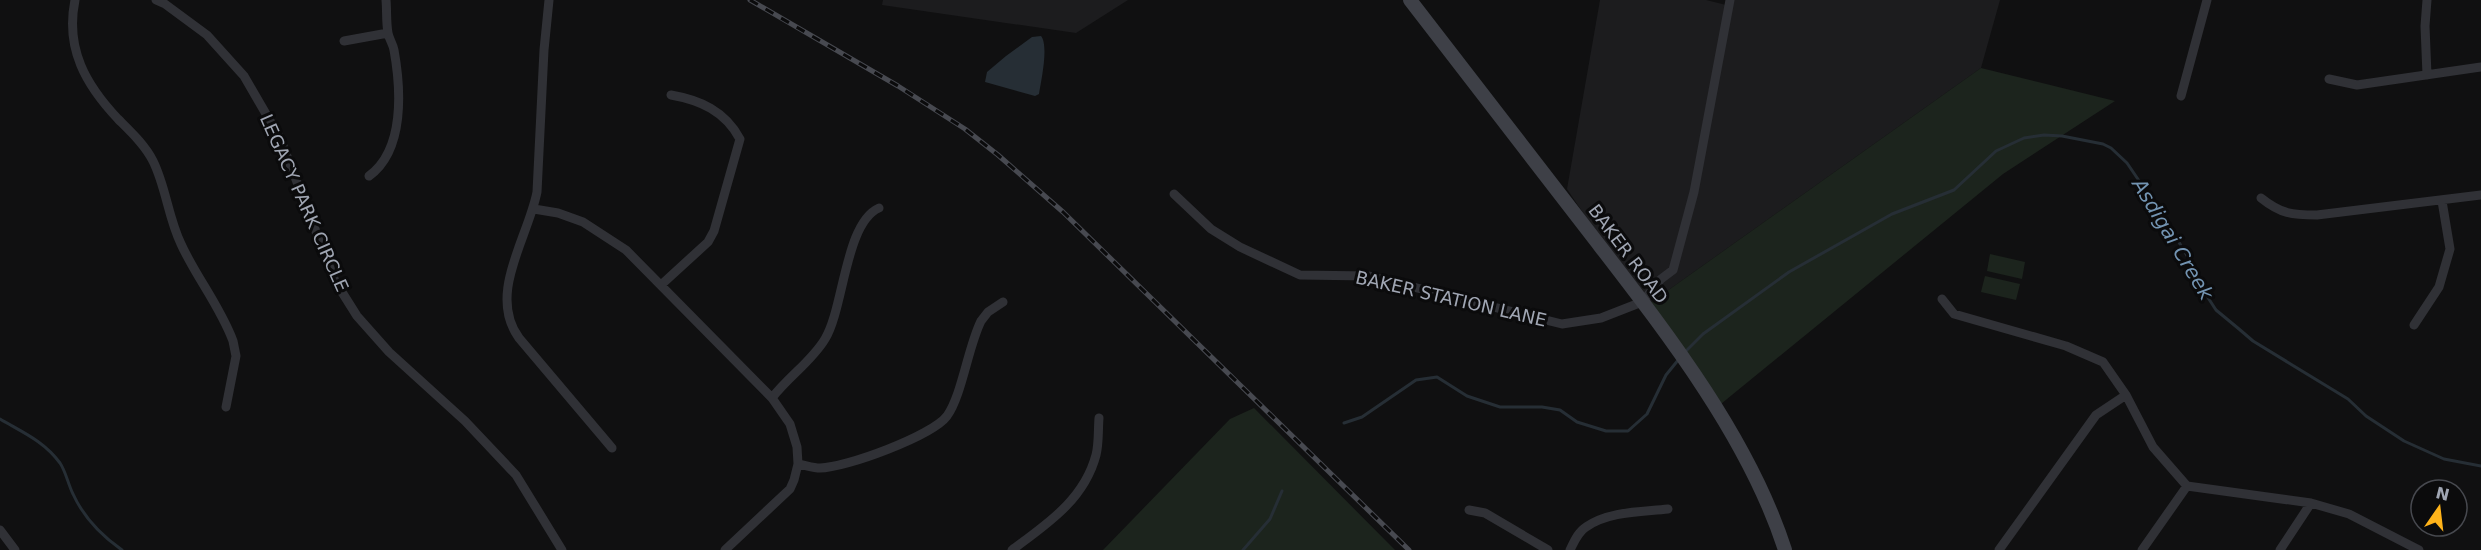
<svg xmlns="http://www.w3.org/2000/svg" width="2481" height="550" font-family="'DejaVu Sans',sans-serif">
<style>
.built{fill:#1c1c1e}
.green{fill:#1c241d}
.water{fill:#262e35}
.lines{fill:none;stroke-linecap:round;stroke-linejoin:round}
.stream{stroke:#262e35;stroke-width:3}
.street{stroke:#303136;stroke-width:9}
.secondary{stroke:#3e4047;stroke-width:14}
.rail-casing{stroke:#474950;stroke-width:5}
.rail{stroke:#0b0b0c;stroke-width:3;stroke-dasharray:9;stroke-linecap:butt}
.labels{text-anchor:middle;stroke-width:6;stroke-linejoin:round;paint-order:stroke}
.street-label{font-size:18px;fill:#a0a6b3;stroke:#0b0b0c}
.water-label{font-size:20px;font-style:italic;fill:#7394b2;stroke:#0b0b0c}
</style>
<rect width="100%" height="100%" fill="#101011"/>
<path class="built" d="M883 0H1128L1076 33 882 5Z
M1600 0H1706L1726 5 1727 0H2000L1981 68 1646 306 1567 189Z"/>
<path class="green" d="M1981 68 2115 101 2003 174 1716 408 1646 306Z
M1990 254 2025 262 2022 279 1987 271Z
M1985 276 2020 284 2016 300 1981 292Z
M1254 408 1395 550H1103L1230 419Z"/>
<path class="water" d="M1041 36C1049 46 1041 81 1039 94L1035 96 985 82 987 72 1006 56 1032 37Z"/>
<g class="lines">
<path class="stream" d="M1685 352 1703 334 1789 272 1892 214 1954 190 1996 151 2024 138 2044 135 2062 136 2103 144 2111 148 2127 163 2165 219 2189 259 2190 270 2216 310 2239 329 2253 341 2348 399 2366 416 2404 441 2444 459 2481 466
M0 419C22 432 44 441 60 463 66 472 68 484 73 494 83 516 102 536 122 550
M1344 423 1362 417 1416 380 1437 377 1467 396 1500 407H1542L1560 410 1577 422 1606 431H1628L1647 414 1666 375 1679 359
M1243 550 1270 519 1282 491"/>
<path class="street" d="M75 0C65 49 86 85 118 119 131 132 145 145 153 161 166 187 168 217 181 244 196 277 220 306 233 341L236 356 226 407
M156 0 165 4 207 35 244 76 280 138 335 281 357 316 389 352 465 421 516 475 562 550
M549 0 544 50 537 192C528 238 487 294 519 338L612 448
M2427 0 2425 26 2427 75
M344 41 388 33
M2329 79 2357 85 2481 67
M2181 96 2207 0
M369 176C405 150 401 89 394 50 393 44 389 39 388 33 386 22 387 11 386 0
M1174 194 1211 229 1240 247 1300 275 1369 276 1562 324 1601 318 1642 302 1661 279 1673 270 1694 192 1730 0
M2261 198C2281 214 2292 215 2317 215L2481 195
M534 209 558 213 583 222 626 250 772 398 790 424 797 447 798 464 794 480 790 489 725 550
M661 285 708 242 714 231 740 139C725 111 700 100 671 95
M1942 299 1954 314 2066 346 2103 362 2126 395 2153 447 2187 486 2311 503 2349 514 2419 550
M2414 325 2439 287 2450 249 2442 201
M772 398C788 377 812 361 825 339 844 308 845 223 879 208
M798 464C805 465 813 468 820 468 845 468 932 436 947 416 962 395 968 347 981 321L988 312 1003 302
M1469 510 1485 513 1548 550
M0 530 15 550
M1012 550C1047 524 1084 500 1096 455 1099 443 1098 430 1099 418
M1570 550C1574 542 1578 532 1586 527 1609 511 1642 512 1668 509
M1999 550 2096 415 2126 395
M2142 550 2187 486
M2280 550 2311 503"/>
<path class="secondary" d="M1410 0C1472 80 1534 161 1596 241 1667 333 1749 438 1785 550"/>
<defs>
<path id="rail" d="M750 0 898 86 965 129 998 155 1063 212 1409 550"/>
</defs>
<use href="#rail" class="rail-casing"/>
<use href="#rail" class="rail"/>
</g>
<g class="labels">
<g class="street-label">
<text transform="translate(304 203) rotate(66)" y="6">LEGACY PARK CIRCLE</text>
<text transform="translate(1628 254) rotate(53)" y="6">BAKER ROAD</text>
<text transform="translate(1451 299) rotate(13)" y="6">BAKER STATION LANE</text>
</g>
<g class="water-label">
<text transform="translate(2173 239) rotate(59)" y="7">Asdigai Creek</text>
</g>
</g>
<g transform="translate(2439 508) rotate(14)"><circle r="28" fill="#0b0b0c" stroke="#47494f" stroke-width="1.5"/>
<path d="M0-4.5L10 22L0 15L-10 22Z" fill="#feb31a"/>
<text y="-9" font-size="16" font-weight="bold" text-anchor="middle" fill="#a0a6b3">N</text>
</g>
</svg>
